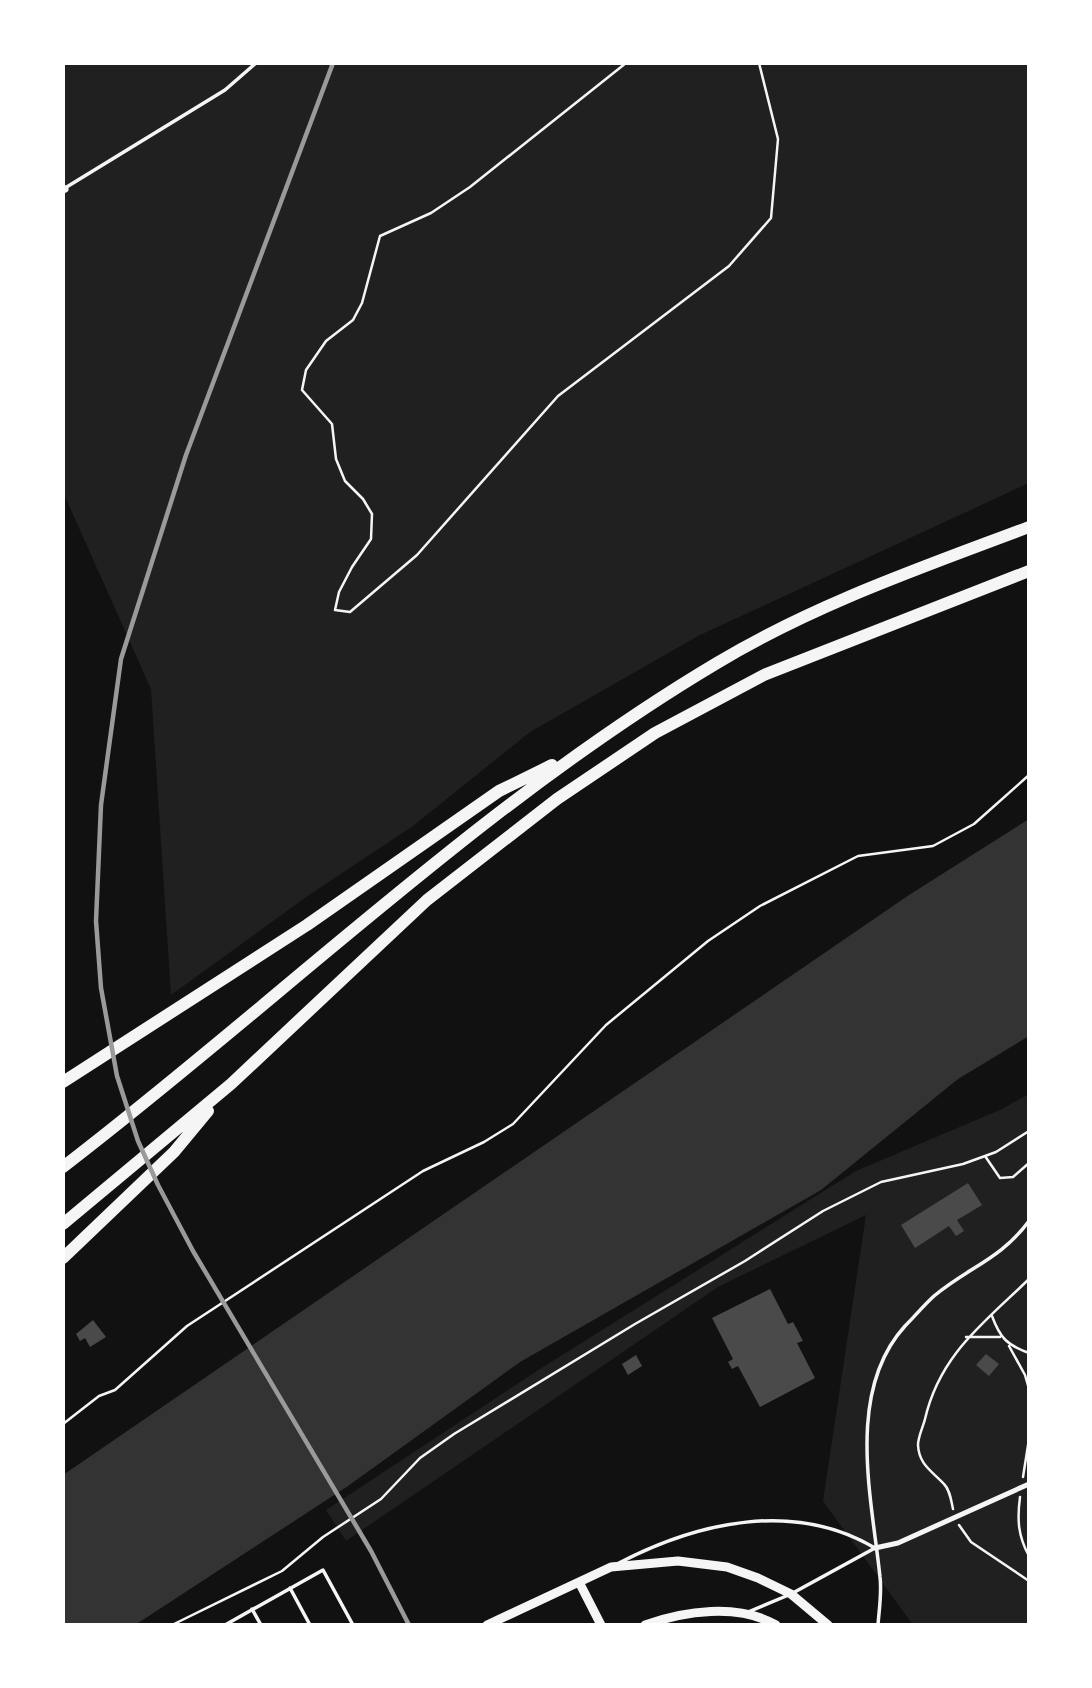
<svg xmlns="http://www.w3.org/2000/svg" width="1092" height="1688" font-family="'Work Sans',sans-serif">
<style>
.green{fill:#202020}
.water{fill:#333}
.building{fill:#4a4a4a}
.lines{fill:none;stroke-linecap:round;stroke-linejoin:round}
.path{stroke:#f5f5f5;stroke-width:2.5}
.service{stroke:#f5f5f5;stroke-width:3.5}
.pedestrian{stroke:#f5f5f5;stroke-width:5}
.minor{stroke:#f5f5f5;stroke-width:7}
.tertiary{stroke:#f5f5f5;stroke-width:9}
.motorway{stroke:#f5f5f5;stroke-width:12}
.rail{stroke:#9a9a9a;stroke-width:4.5}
</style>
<rect width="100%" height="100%" fill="#111"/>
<path class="green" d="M63 63H1029V483L698 636 530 732 413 826 309 895 171 995 151 689 63 492Z
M1029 1094V1625H913L823 1501 866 1215 718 1287 346 1541 326 1510 543 1367 856 1171 1002 1109Z"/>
<path class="water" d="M1029 819V1036L958 1079 821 1190 520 1362 348 1486 135 1625H63V1475L909 895Z"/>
<path class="building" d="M968 1183 982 1205 957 1220 964 1231 956 1236 949 1226 915 1248 901 1225Z
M770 1289 788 1324 793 1322 803 1341 797 1343 815 1378 760 1407 738 1366 732 1369 728 1362 733 1359 712 1318Z
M93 1320 106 1337 90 1347 85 1338 80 1341 76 1334Z
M986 1354 999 1364 989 1376 976 1365Z
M636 1355 642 1366 628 1375 622 1364Z"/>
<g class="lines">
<path class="path" d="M626 63 470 187 431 213 380 236 362 303 353 320 326 341 306 370 302 390 332 424 336 459 345 481 363 499 372 514 371 539 352 567 339 592 335 610 350 612 417 555 558 396 729 266 771 218 778 139 759 63
M985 1156 1000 1178 1013 1177 1029 1163
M992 1316C1000 1338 1007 1345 1029 1353
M966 1337H1000
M1009 1346 1025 1375 1029 1389
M63 1424 99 1396 115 1390 187 1326 423 1171 484 1142 513 1124 606 1025 708 941 760 906 858 856 933 846 974 824 1029 775
M1023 1477 1029 1439
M1020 1497C1017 1520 1018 1536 1029 1556
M953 1509C951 1500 950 1490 944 1484 932 1471 919 1465 918 1445 918 1437 923 1427 925 1419 940 1354 984 1323 1029 1279
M959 1525 971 1542 1029 1581
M172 1625 282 1571 323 1537 381 1499 420 1458 454 1434 635 1324 745 1261 823 1211 881 1182 963 1164 996 1152 1029 1131"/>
<path class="service" d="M65 188 225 90 256 63
M619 1563C698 1522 794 1500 875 1548L791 1594 748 1612
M290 1588 310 1625
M252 1609 261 1625
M225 1625 323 1570 353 1625
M878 1625C879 1610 882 1593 880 1577 872 1499 845 1392 905 1326 915 1316 924 1305 934 1296 969 1267 1001 1259 1029 1221"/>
<path class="pedestrian" d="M875 1548 898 1543 1029 1484"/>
<path class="minor" d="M63 190 65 189"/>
<path class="tertiary" d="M579 1582 601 1625
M487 1625 611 1567 678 1561 727 1567 758 1578 791 1594 828 1625
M645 1625C684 1611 738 1603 776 1625"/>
<path class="motorway" d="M63 1082 307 925 499 791 552 765
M63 1167C281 1000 480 804 717 663 815 604 923 567 1029 527
M63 1224 231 1084 427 900 557 799 655 733 764 675 1029 571
M63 1258 174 1152 208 1111"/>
<path class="rail" d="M333 63 186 455 121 659 101 805 96 921 101 988 117 1076 138 1141 158 1185 193 1251 371 1551 409 1625"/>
</g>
<rect width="1092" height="1688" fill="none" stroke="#ffffff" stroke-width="130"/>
</svg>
